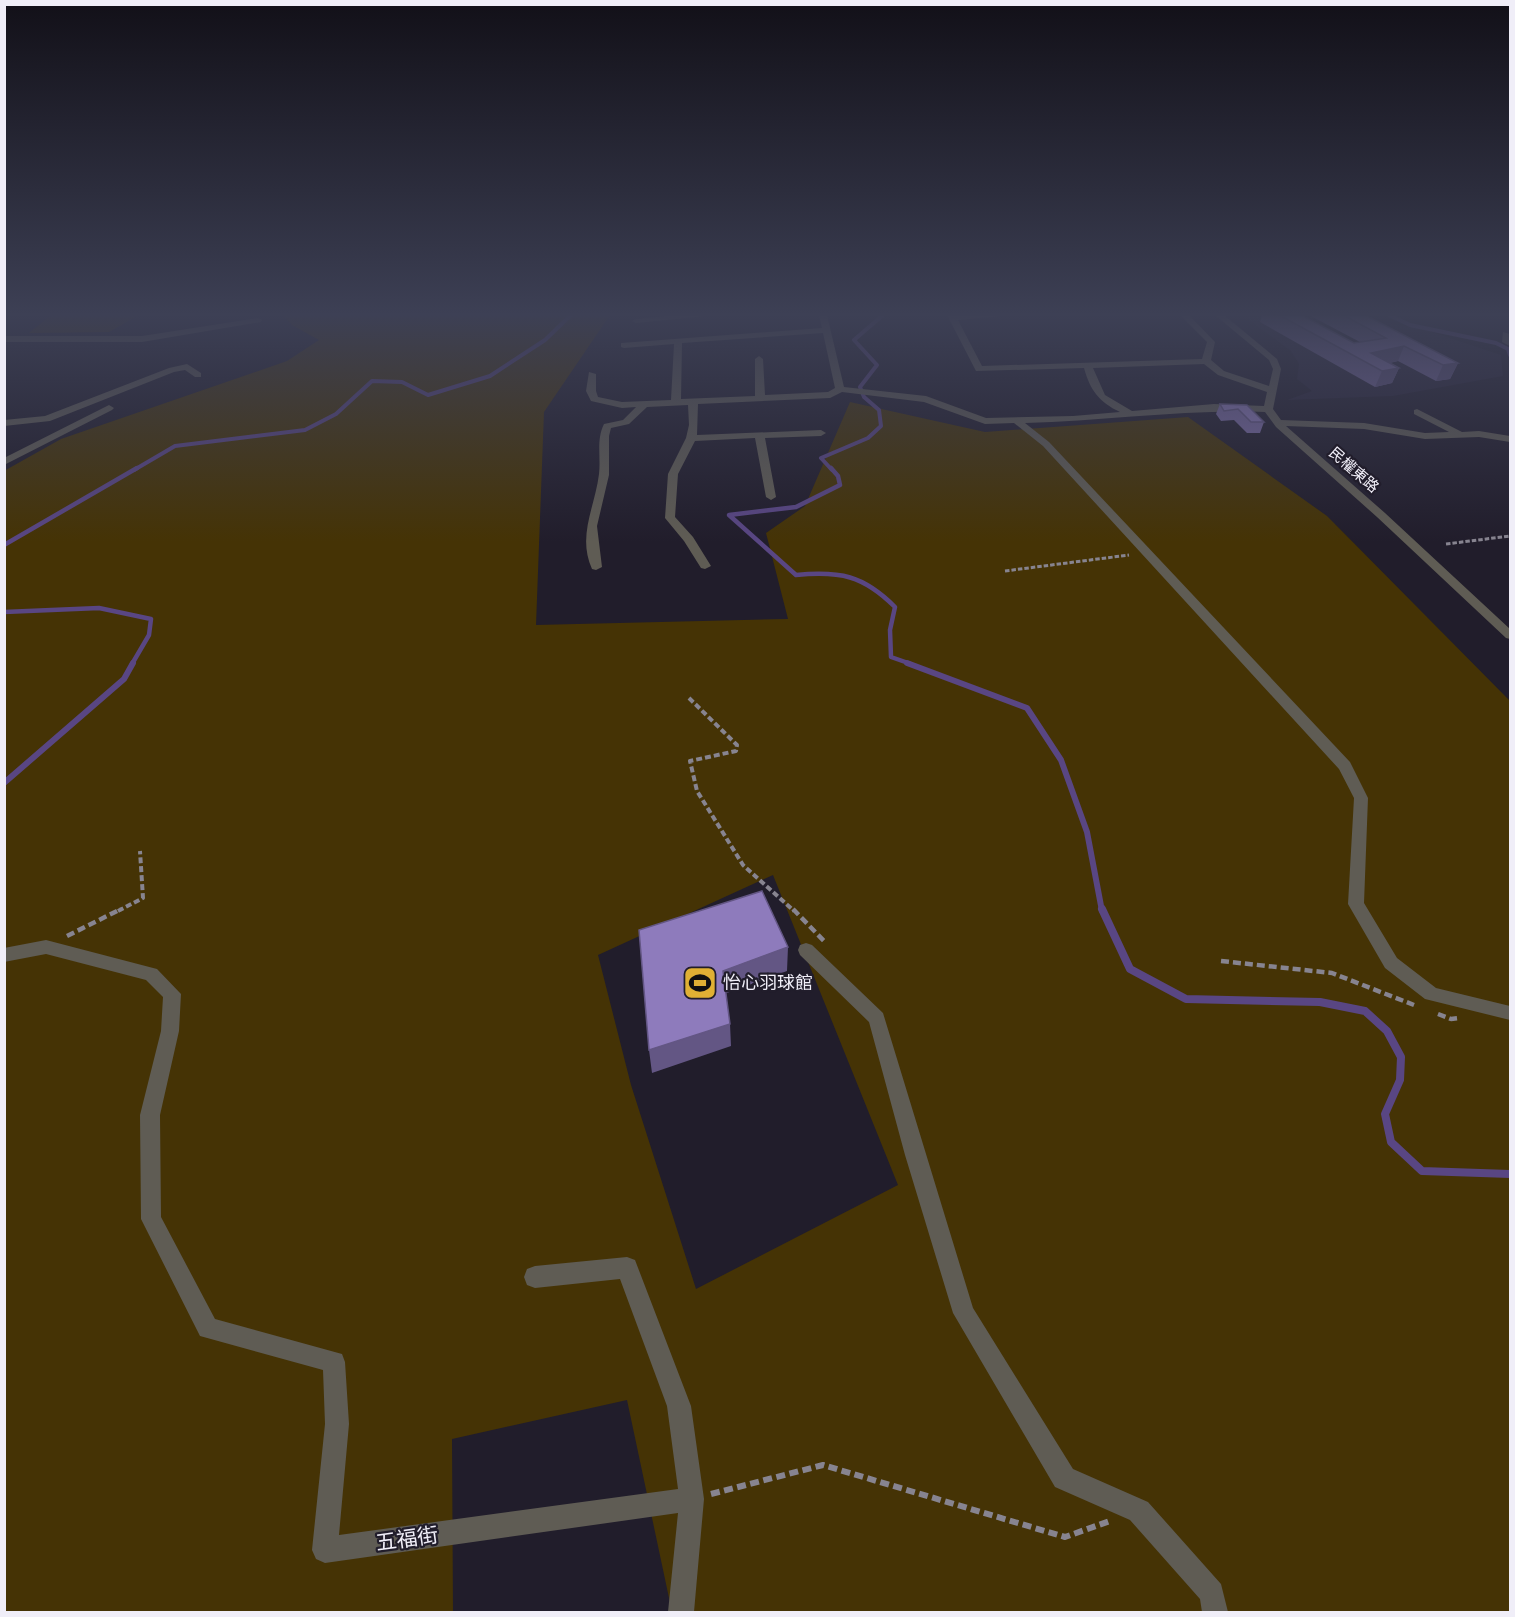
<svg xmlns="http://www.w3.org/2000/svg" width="1515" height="1617" font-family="Arial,'Noto Sans TC',sans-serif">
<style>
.built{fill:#292438}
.green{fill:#453305;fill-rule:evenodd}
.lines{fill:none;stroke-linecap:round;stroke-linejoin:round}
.stream-far3{stroke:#594683;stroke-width:4}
.stream-far2{stroke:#594683;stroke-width:4.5}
.stream-far1{stroke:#594683;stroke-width:6}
.stream{stroke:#594683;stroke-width:8}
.path-far3{stroke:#878490;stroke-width:3;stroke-dasharray:4.5 2;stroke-linecap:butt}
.path-far2{stroke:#878490;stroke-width:4;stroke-dasharray:6 3;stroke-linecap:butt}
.path-far1{stroke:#878490;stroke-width:4.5;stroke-dasharray:8 4;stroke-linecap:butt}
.path{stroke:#878490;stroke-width:6;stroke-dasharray:9 4.5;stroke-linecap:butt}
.minor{fill:#5f5c54;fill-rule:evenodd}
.wall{fill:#7a6aa2}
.shaded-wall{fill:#635684}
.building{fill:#8e7bbc;stroke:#635684;stroke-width:1.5}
.labels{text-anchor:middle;stroke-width:4.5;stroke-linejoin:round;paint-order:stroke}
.far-street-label{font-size:15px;fill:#f0eef8;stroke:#211d2b}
.poi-label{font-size:18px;fill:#f0eef8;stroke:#211d2b;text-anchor:start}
.near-street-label{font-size:21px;fill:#f0eef8;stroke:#211d2b}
</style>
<rect width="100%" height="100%" fill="#211d2b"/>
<path class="built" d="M1242 315H1362L1369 320 1423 329 1501 355 1503 376 1393 396 1287 400 1312 391 1297 379 1299 364 1291 351Z"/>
<path class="green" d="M51 315H139L109 332 29 333Z
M283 315H610L544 412 536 625 788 619 766 533 805 506 850 402 985 432 1188 417 1327 516 1510 701V1612H672L627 1400 452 1439 453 1612H5L4 471 61 439 287 361 319 340 292 325ZM773 875 898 1185 696 1289 631 1085 598 955Z"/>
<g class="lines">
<path class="stream-far3" d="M1389 315 1410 325 1496 343 1508 349 1510 355
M134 470 175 446 305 430 336 414 372 381 402 382 428 395 490 376 545 340 571 315
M832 470 821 458 868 438 881 426 879 410 864 397 860 387 877 365 854 340 883 315"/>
<path class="stream-far2" d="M831 468 838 476 840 485 796 507 729 515 796 575C840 571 863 575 895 607L890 630 891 657 911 664
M4 545 137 468
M4 612 99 608 151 619 149 635 132 664"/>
<path class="stream-far1" d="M907 663 1027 708 1061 760 1087 832 1102 911
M4 783 124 679 133 663"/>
<path class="stream" d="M1102 909 1130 969 1186 999 1320 1002 1365 1011 1387 1031 1401 1057 1400 1080 1385 1114 1391 1142 1422 1171 1510 1174"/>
<path class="path-far3" d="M1446 544 1510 536
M1005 571 1129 555"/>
<path class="path-far2" d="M689 698 737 745 736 751 690 761 697 791 743 865 794 911
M118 911 143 898 140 851"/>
<path class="path-far1" d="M793 909 824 941
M67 936 121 909
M1221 961 1332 973 1414 1005
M1438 1014 1451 1019 1459 1018"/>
<path class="path" d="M711 1494 823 1465 1065 1537 1110 1521"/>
<path class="minor" d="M677 315H716L636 323 632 321 636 319Z
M819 315H827L844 387 926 396 986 418 1073 416 1120 412C1099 402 1090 390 1084 368L976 371 947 315H1013L958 320 982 366 1202 359 1207 342 1180 315H1189L1215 342 1211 360 1224 371 1269 386 1273 369 1269 360 1215 315H1224L1277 359 1281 369 1273 409 1281 420 1364 423 1425 433 1449 432 1414 414V410L1417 409 1462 432 1479 431 1510 436V442L1479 437 1425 439 1364 429 1286 426 1385 513 1510 629V639L1506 638 1377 517 1276 427 1265 412C1185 409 1105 421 1025 423L1049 442 1350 762 1368 798 1364 903 1397 958 1436 988 1510 1006V1020L1425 999 1385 968 1348 904 1354 798 1339 769 1043 446 1014 423 985 424 924 402 842 392 830 398 698 404 697 435 821 430 826 433 821 436 765 438 776 497 771 500 766 497 755 438 695 441 678 474 675 517 693 537 711 566 705 569 701 568 684 541 665 518 668 474 686 438 689 425 688 405 647 407 629 424 611 428 609 436V475L597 526 602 567 596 570 592 569C577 536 595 507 599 474 601 457 596 440 604 424L623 420 636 407 622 408 591 401 586 391 589 372 596 374V391L598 397 622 402 671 400 674 344 624 348 621 347V343L822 328ZM823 333 835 388 828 392 765 395 763 359 759 356 755 359V396L681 399 682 343ZM1204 364 1218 375 1267 392 1264 406 1214 404 1132 411 1105 395 1093 368Z
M258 318 262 320 261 322 142 342H4V336H142Z
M1503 332 1510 334V346L1502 342Z
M187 364 201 373V377H195L185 370 174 372 50 421 4 426V420L45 416 169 368Z
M109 405 114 408 112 410 4 465V458Z
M46 940 157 969 181 994 179 1031 160 1115 161 1217 215 1319 342 1354 345 1362 349 1424 339 1535 678 1489 667 1406 620 1279 535 1288 527 1285 524 1277 527 1269 535 1266 627 1257 635 1260 691 1406 704 1499 694 1612H668L678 1513 325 1563 316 1559 312 1550 325 1424 323 1370 200 1336 141 1219 140 1115 161 1031 163 997 146 980 46 954 4 962V948Z
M806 943 812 945 883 1013 973 1308 1073 1469 1148 1502 1221 1584 1228 1612H1202L1200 1599 1130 1520 1055 1487 953 1313 905 1155 869 1022 800 955 798 950 800 945Z"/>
</g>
<path class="wall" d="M1262 315H1301L1354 343 1360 342 1309 315H1365L1458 363 1450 379 1436 381 1398 361 1390 363 1399 368 1392 383 1375 387 1260 322Z
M1220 404 1247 405 1264 422 1260 433H1247L1234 420 1221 421 1216 414Z"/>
<path class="shaded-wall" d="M1404 346 1398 361 1373 366 1371 353Z
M1458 363 1450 379 1436 381 1443 365Z
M1399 368 1392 383 1375 387 1382 371Z
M788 947 787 971 724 994 723 971Z
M730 1024 731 1046 652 1073 649 1050Z"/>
<path class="building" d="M1279 315H1301L1354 343 1386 338 1343 315H1365L1458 363 1443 365 1404 346 1371 353 1399 368 1382 371Z
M1220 404 1247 405 1264 422H1251L1238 409 1224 411Z
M762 891 788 947 723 971 730 1024 649 1050 639 930Z"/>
<linearGradient id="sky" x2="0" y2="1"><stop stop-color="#121018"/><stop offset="0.58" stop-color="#3d4055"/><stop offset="1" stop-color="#3d4055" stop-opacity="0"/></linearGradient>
<rect width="1515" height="542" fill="url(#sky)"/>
<defs>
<symbol id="stadium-square" viewBox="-11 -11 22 22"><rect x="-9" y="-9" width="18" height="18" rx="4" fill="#e0b034" stroke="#211d2b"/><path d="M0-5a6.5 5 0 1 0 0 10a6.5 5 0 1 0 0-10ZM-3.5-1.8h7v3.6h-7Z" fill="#111"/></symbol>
</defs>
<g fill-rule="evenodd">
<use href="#stadium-square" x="681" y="964" width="38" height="38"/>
</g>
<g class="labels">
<g class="far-street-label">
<text transform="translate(1354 470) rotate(41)" y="5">民權東路</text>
</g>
<g class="poi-label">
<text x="723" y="989">怡心羽球館</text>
</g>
<g class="near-street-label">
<text transform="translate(407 1539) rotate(-8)" y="7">五福街</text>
</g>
</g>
<rect width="1515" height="1617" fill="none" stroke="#f0eef8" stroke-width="12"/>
</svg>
